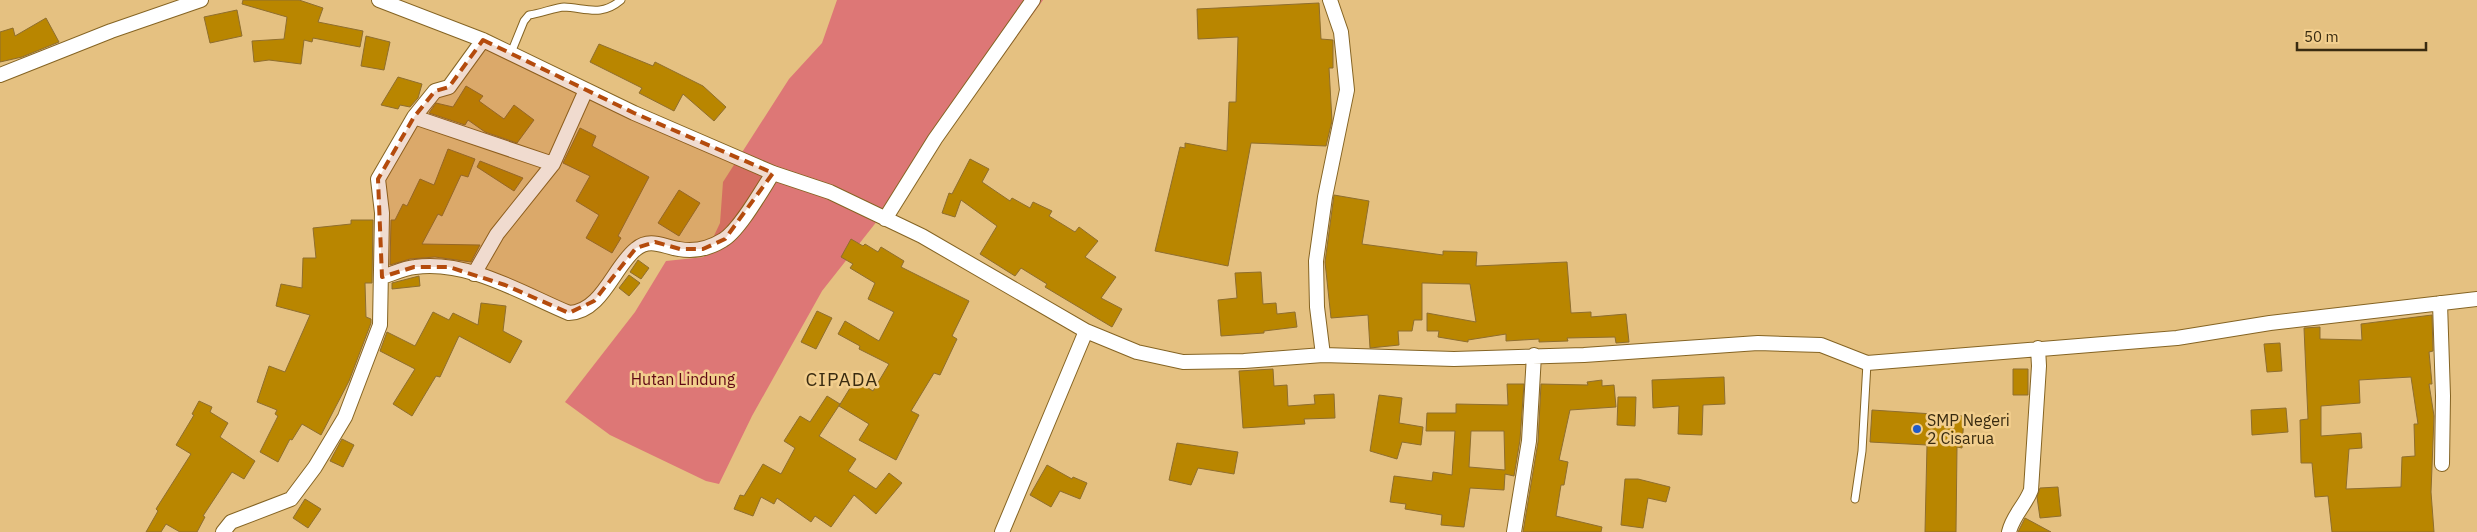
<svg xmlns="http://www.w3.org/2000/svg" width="2477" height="532" font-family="'IBM Plex Sans',sans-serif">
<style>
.green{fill:#dd7776}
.building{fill:#b98600;stroke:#8f6e2e;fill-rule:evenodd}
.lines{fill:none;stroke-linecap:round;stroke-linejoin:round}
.service-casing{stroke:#856423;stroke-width:9}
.minor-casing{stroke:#856423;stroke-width:16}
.service{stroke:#fff;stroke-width:7}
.minor{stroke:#fff;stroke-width:14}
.marked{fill:#b44b0d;fill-opacity:0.2;stroke:#b44b0d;stroke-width:4;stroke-dasharray:10 6;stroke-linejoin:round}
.poi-dot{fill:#205bc7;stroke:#f2ce8d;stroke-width:2}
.labels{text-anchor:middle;stroke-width:5;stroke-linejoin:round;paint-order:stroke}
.park-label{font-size:16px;fill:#610815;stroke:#f2ce8d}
.poi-label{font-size:16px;fill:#392b10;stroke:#f2ce8d;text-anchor:start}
.quarter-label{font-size:19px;letter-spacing:1px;fill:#392b10;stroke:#f2ce8d}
</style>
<rect width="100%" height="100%" fill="#e5c181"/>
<path class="green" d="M837 0H1043L963 112 822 291 752 416 719 484 706 481 610 435 565 402 635 312 666 261 704 257 720 223 723 182 789 79 822 43Z"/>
<path class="building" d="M243 0H299L323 8 318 22 363 31 360 47 313 38 312 42 304 40 301 64 269 60 254 62 252 41 284 39 287 17 242 4Z
M1319 3 1321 39 1333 40V68H1329L1332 121 1326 146 1251 143 1228 266 1155 251 1180 147 1185 148V143L1227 151 1229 102H1236L1238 37 1198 39 1197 9Z
M237 10 242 36 210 43 204 17Z
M46 18 59 42 22 57 0 62V32L13 28 15 36Z
M366 36 390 42 384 70 361 66Z
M599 44 653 66 655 62 703 86 726 107 714 121 683 94 674 111 639 93 642 88 590 62Z
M398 77 422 84 418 98 410 107 400 105 398 109 381 105Z
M466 86 483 96 479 101 504 119 514 105 534 120 517 143 485 132 468 120 465 125 429 113 436 103 453 107Z
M580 128 596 136 592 146 649 177 618 236 621 238 612 253 586 238 599 215 576 201 590 176 563 163Z
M448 149 475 159 468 177 461 175 442 216 438 214 422 244 480 245 471 262 435 257 410 259 390 265 391 220H395L403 204 407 206 420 179 434 185Z
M970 159 989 169 982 182 1010 201 1012 198 1030 208 1033 202 1052 211 1049 216 1075 232 1079 227 1098 241 1085 257 1116 277 1101 298 1122 309 1112 327 1045 287 1047 284 1021 268 1015 276 980 254 997 226 961 200 955 217 942 213 949 193 952 194Z
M480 161 523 178 514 191 477 167Z
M679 190 700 203 679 236 658 223Z
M1334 195 1369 201 1362 244 1443 255V251L1477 252 1476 266 1567 262 1571 313 1591 312V317L1626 314 1629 342 1616 343 1615 337 1567 338 1568 341 1539 342V339L1506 341V334L1468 340V342L1438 337 1439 331H1427V313L1476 322 1470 284 1422 283V320H1414L1412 331H1398L1399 345 1370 348 1368 315 1331 318 1325 262Z
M351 220H373L372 283H365L366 317 371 319V323L349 381 321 435 302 424 292 440 290 439 278 462 260 452 278 416 275 414 277 410 257 402 269 366 285 372 310 315 276 306 281 284 302 288 303 258H316L313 228 351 224Z
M851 239 863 246 865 244 878 252 881 247 904 261 901 267 969 301 952 336 957 339 940 375 934 373 911 411 919 415 896 460 859 440 869 424 839 406 855 380 873 391 889 364 859 349 860 346 838 334 845 321 879 341 894 312 868 299 875 283 850 268 853 264 841 257Z
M638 260 649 268 641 279 630 272Z
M1261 272 1263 304 1276 303 1277 314 1295 312 1297 327 1264 331V333L1221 336 1218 300 1237 298 1235 273Z
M629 275 640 283 629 296 619 288Z
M419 276 420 286 392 289V283Z
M481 303 506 306 503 331 522 341 510 363 459 336 440 377 436 376 412 416 393 404 415 369 380 351 387 332 415 346 433 312 449 320 453 313 478 325Z
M817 311 832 318 816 349 801 342Z
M2432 315 2433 351 2429 352 2432 384H2429L2434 416 2431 492 2434 532H2332L2328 496 2315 497 2312 463H2301L2300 420 2308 419 2304 328 2320 327V339L2362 340 2361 324ZM2411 377 2418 424H2414L2415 456 2402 457 2401 487 2346 489 2349 449 2362 448 2361 433 2321 436V406L2360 403 2359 380Z
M2280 343 2282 371 2267 372 2264 344Z
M1273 369 1274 386 1287 385 1288 406 1315 404 1314 395 1334 394 1335 418 1304 419 1305 424 1243 428 1239 371Z
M2013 369H2028V395H2013Z
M1724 377 1725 404 1703 405 1702 435 1678 434 1679 406 1653 408 1652 380Z
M1602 380V386L1614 385 1616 407 1570 410 1559 460 1568 462 1564 485H1561L1556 516 1602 527 1601 532H1523L1538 442 1541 384 1588 385 1587 382Z
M1507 384H1524L1520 440 1514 476 1505 474 1504 490 1470 488 1464 527 1441 525 1442 515 1405 509 1406 504 1390 502 1394 476 1432 481 1433 472 1452 475 1455 431H1426L1427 413H1456V404L1508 405ZM1471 431H1504L1505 470 1469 467Z
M1379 395 1402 398 1399 423 1423 427 1421 445 1402 442 1397 459 1370 451Z
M827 396 840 404 819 436 856 459 848 471 876 489 889 473 902 483 876 514 854 495 831 527 815 516 811 522 777 498 774 504 761 497 753 516 734 509 740 495 744 496 763 464 781 474 795 448 784 441 800 416 810 422Z
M1618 397H1636L1635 426 1617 425Z
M199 401 212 407 210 412 228 423 220 437 255 461 244 479 232 472 203 516 205 517 197 532H180L166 524 161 532H146L158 511 156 509 191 454 176 445 194 415 192 414Z
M2286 408 2288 432 2252 435 2251 410Z
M1872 410 1964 416 1962 448 1957 447 1956 532H1925L1927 445 1870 442Z
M342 439 354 445 343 467 330 461Z
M1177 443 1238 452 1234 474 1198 468 1191 485 1169 480Z
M1047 465 1072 479 1073 477 1087 483 1080 499 1060 491 1051 507 1030 495Z
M1625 479H1638L1670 487 1666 502 1648 498 1643 528 1621 525Z
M2058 487 2061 516 2040 518 2037 497 2040 488Z
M305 499 321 509 308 528 293 518Z
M2025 518 2051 532H2018Z"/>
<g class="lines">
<defs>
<path id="service" d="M511 53 524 21 529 15C539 14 557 7 564 7 586 8 601 17 621 0
M1855 499 1862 451 1867 363"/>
<path id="minor" d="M379 0 483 40 634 113 773 173 830 192 922 236 1086 331 1137 352 1183 362 1244 361 1323 355 1454 359 1584 355 1758 343 1821 345 1867 363 2177 338 2270 323 2477 299
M0 75 111 31 201 0
M414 117 553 164
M885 219 935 139 1033 0
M474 274 497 234 553 164 586 90
M382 277C392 274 404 268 415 267 469 260 521 293 569 313 602 312 614 266 636 249 650 237 664 247 679 249 695 252 710 248 723 240 739 231 762 190 773 173
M2440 303 2443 396 2442 464
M1323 355 1317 307 1316 261 1325 197 1347 90 1341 32 1330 0
M223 532 231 522 291 499 315 467 345 417 380 325 382 213 378 179 414 117 435 91 449 87 483 40
M1002 532 1086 331
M1514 532 1529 441 1534 355
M2009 532C2013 515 2025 506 2031 490L2039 366 2038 348"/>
</defs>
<use href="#service" class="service-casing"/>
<use href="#minor" class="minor-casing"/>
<use href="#service" class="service"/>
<use href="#minor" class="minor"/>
</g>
<path class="marked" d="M483 40 634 113 773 173 725 239 703 249H680L655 242 636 248 594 301 569 313 505 285 449 267H414L382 277 378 179 414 117 435 91 449 87Z"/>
<circle class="poi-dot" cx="1917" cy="429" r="5"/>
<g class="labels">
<g class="park-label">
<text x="683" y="385">Hutan Lindung</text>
</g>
<g class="poi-label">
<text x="1927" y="426">SMP Negeri<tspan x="1927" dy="18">2 Cisarua</tspan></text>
</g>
<g class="quarter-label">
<text x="842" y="386">CIPADA</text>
</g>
</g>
<path d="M2297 42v8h129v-8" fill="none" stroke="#392b10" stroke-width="2.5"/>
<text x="2304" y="42" font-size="15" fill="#392b10" stroke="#f2ce8d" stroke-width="4" paint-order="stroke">50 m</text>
</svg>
